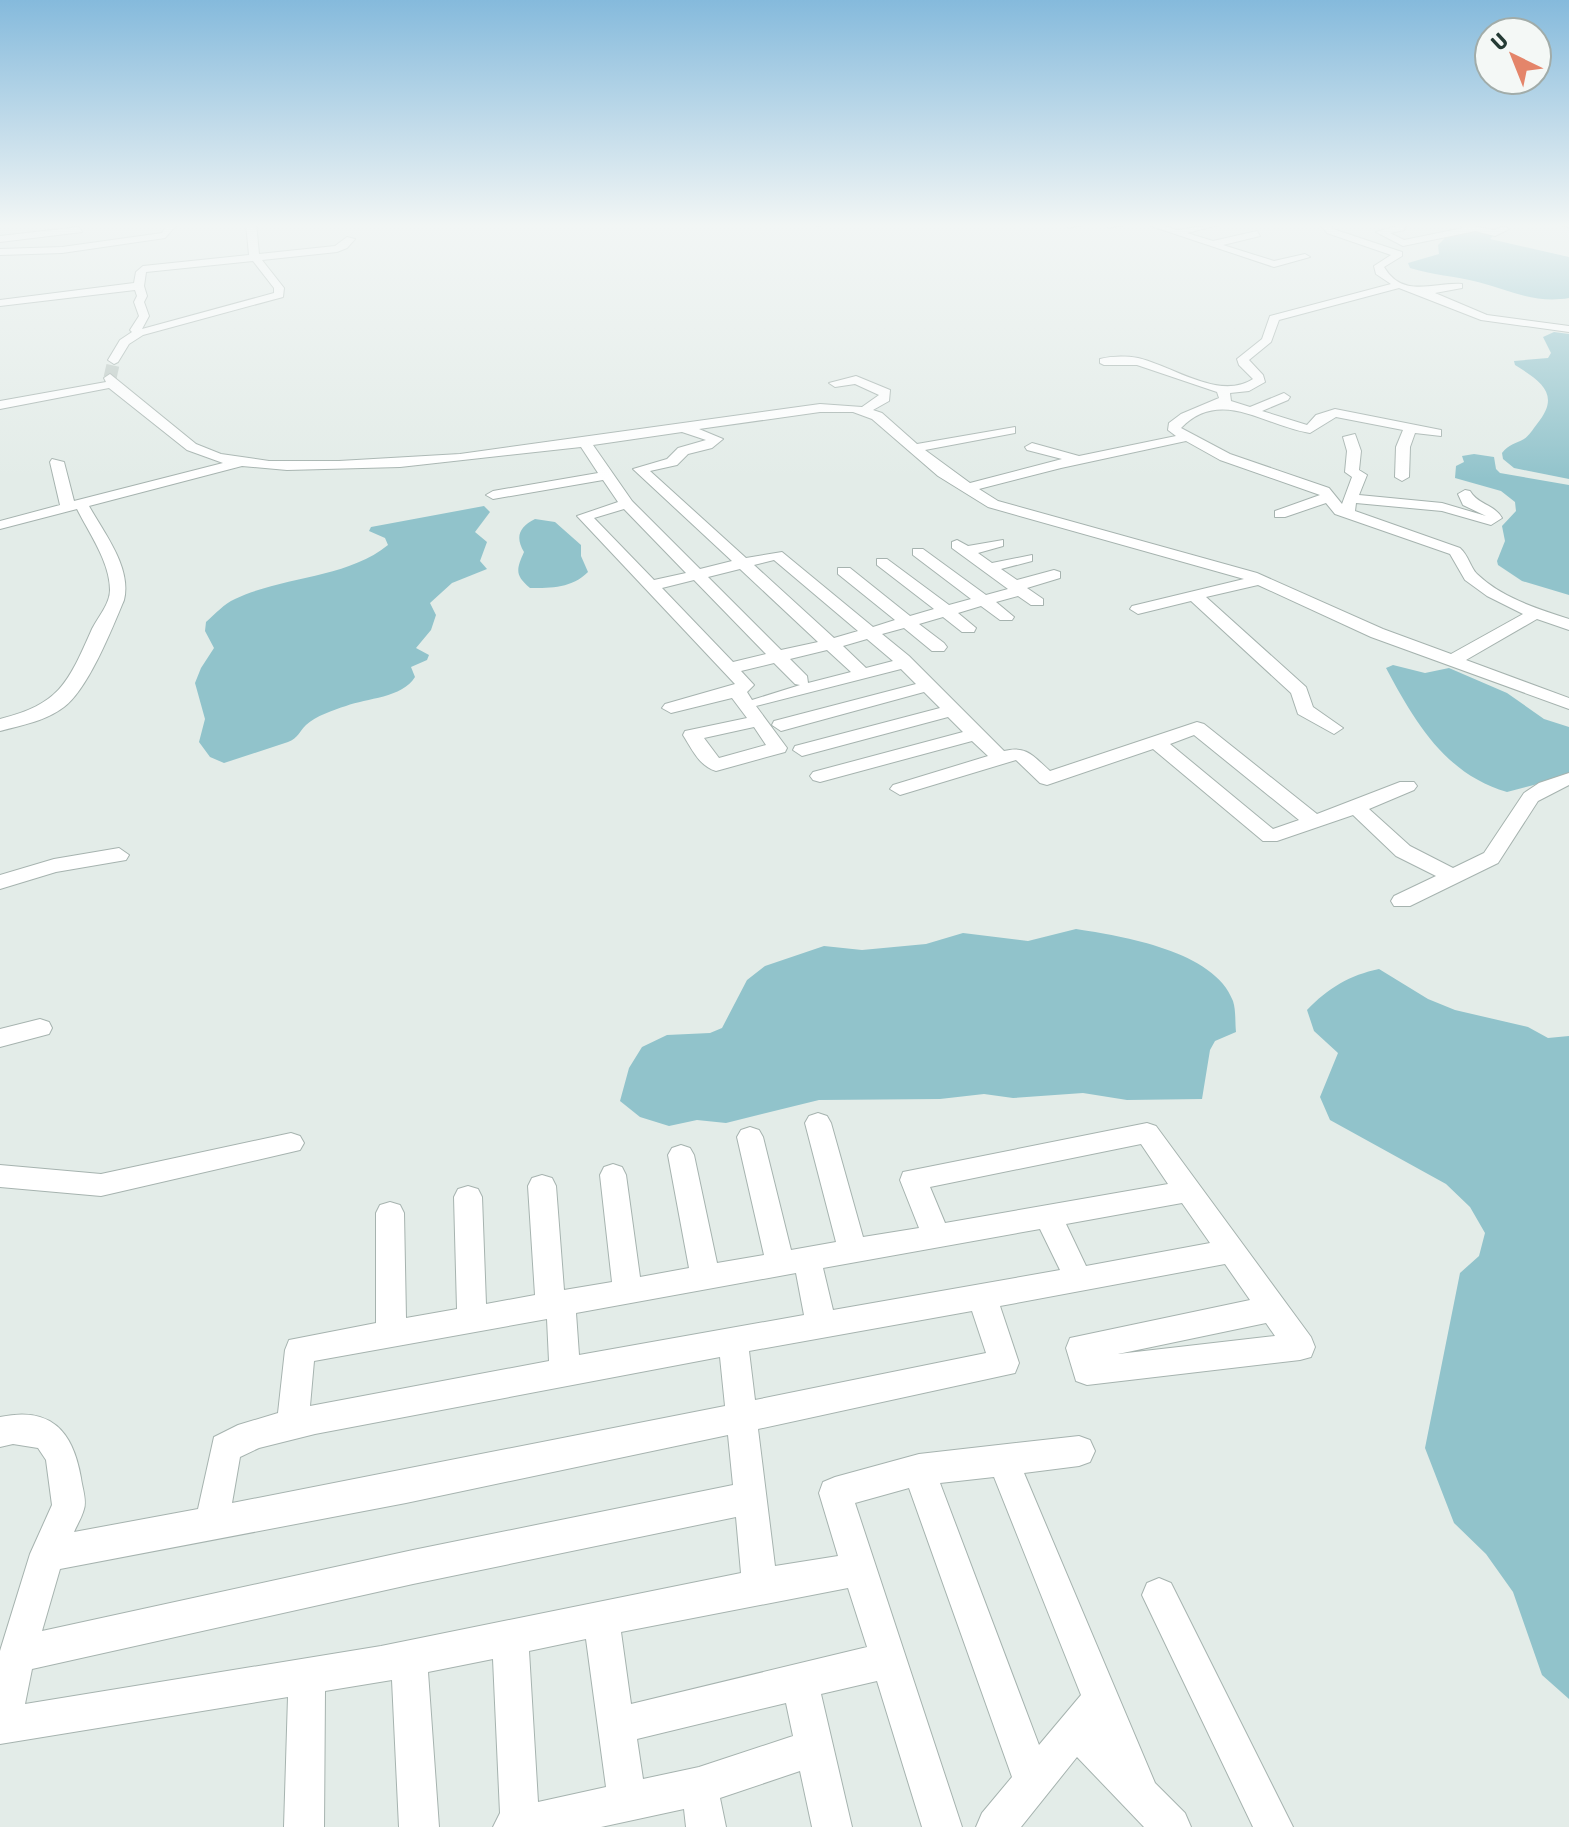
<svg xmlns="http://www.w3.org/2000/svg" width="1569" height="1827" font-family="'Asap Condensed',sans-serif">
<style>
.water{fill:#91c3cb}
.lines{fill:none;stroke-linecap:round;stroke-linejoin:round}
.minor-tunnel{stroke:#bdc9c4;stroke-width:13;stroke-dasharray:13 7;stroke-linecap:butt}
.minor-casing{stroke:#a6b3af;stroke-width:2}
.minor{fill:#fff;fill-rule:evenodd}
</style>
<rect width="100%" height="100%" fill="#e3ece8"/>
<path class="water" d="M1476 230 1491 233 1493 236 1490 239 1569 257V298C1535 304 1509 290 1478 282 1455 276 1432 275 1410 268L1408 263 1439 254 1438 245 1445 238Z
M1554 332 1569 334V479L1514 468 1503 459 1502 453C1509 444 1515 444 1524 439 1529 436 1533 429 1537 424 1561 395 1542 382 1515 365L1514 361 1548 358 1551 353 1543 337Z
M1474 454 1494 457 1496 469 1500 473 1569 485V595L1522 581 1498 565 1497 561 1505 541 1502 526 1516 511 1515 502 1501 491 1455 478 1456 466 1464 462 1462 456Z
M484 506 490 512 475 532 487 542 480 561 487 569 452 583 430 603 436 615 431 630 416 648 429 655 427 660 411 667 415 677C402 698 367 698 346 706 333 710 316 716 306 725 299 732 298 738 288 742L224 763 210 757 199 742 205 719 195 683 201 668 214 648 205 631 206 622C215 614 224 604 235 599 283 576 346 579 388 545L385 538 369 531 371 527Z
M535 519 555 522 581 545V556L588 572C572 588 552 588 530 588 515 575 516 570 524 552 515 537 519 527 535 519Z
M1393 665 1425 673 1449 668 1507 693 1544 719 1569 727V776L1507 792C1445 774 1415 722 1386 668Z
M1076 929C1122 936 1215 951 1233 1001 1236 1010 1235 1023 1236 1032L1215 1041 1210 1050 1202 1099 1127 1100 1083 1093 1013 1098 984 1094 940 1099 819 1100 726 1123 697 1120 669 1126 640 1117 620 1101 629 1068 642 1047 667 1035 710 1033 722 1028 747 980 765 966 824 946 862 950 926 944 963 933 1028 941Z
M1379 969 1428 999 1455 1010 1528 1027 1548 1038 1569 1036V1699L1542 1675 1513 1592 1486 1554 1454 1523 1425 1448 1460 1273 1479 1256 1485 1233 1470 1207 1446 1184 1330 1120 1320 1097 1338 1053 1314 1031 1307 1010C1328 988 1350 975 1379 969Z"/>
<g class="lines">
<path class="minor-tunnel" d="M110 378 114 360"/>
<defs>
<path id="minor" d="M168 223H178L165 238 62 253 0 255V249L62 247 162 233Z
M246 223H256L259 254 335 246 347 237 355 239 347 248 337 252 262 260 284 288 283 297 143 335 129 344 118 362 114 364 108 360 120 340 132 332 130 330 139 316 134 302 137 296 135 290 0 306V300L134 283 136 272 143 266 249 255ZM253 261 274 288V293L142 329 149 316 144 302 147 296 144 286 146 272Z
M809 223H824L819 226Z
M1073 223H1091L1068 228V224Z
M1113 223H1133L1108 228V224Z
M1142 223H1156L1177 230 1226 223 1187 233 1213 241 1257 231 1260 236 1223 245 1274 261 1305 254 1310 257 1274 267Z
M1319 223H1329L1333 229 1402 252V256L1384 267C1403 299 1434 282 1462 284V288L1435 293 1487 315 1569 326V332L1481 320 1399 288 1279 320 1271 342 1249 360 1263 375 1265 382 1249 391 1230 393 1231 401 1250 407 1284 393 1290 397 1288 400 1262 411 1307 425 1316 415 1335 409 1441 430V436L1415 433 1410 447 1409 477 1402 481 1395 477 1396 447 1403 430 1336 417 1310 433C1264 426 1221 387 1181 428L1230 454 1329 488 1342 504 1352 477 1345 472 1347 451 1343 437 1355 434 1361 451 1359 470 1367 475 1359 495 1442 503 1486 516 1463 505 1458 494 1465 490 1470 491C1478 505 1494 504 1502 518L1491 525 1442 511 1356 503 1355 511 1460 548C1469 556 1470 567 1477 574 1502 598 1538 609 1569 619V630L1537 619 1466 660 1569 698V709L1371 637 1258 585 1206 597 1306 687 1313 707 1343 728 1334 734 1298 714 1291 693 1191 601 1138 614 1130 609 1132 606 1244 579 988 507 938 476 872 419 853 412H820L699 429 723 439 712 448 688 454 677 465 650 471 746 558 782 552 873 627 895 620 838 574V568H850L910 616 934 609 877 565V559H887L949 605 971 599 913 555V549H923L986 595 1008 589 952 548V542L957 540 968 546 1003 540V546L978 553 992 563 1032 555V561L1001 569 1017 580 1054 570 1060 572V578L1027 588 1043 599V605H1031L1018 596 996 602 1014 617 1012 620H1000L981 606 958 613 976 628 974 632H962L943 617 919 624 944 643 947 647 944 651H932L904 628 882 634 909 656 1004 751C1027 745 1034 757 1050 771L1197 722 1204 724 1317 814 1400 782H1414L1417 786 1414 790 1369 809 1410 846 1453 868 1484 853 1524 793 1539 783 1569 773V785L1538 801 1498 863 1410 906H1394L1391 901 1394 896 1436 876 1396 856 1353 815 1277 841H1263L1153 749 1047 785 1040 783 1016 760 900 795 890 789 893 785 988 756 972 741 820 782 813 780 810 776 813 772 963 732 948 717 802 756 793 750 795 746 940 708 924 692 781 731 772 725 774 721 916 684 901 669 756 706 787 748 785 752 716 771C699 766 692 749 683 735L685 731 747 718 732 698 671 713 662 708 665 704 735 684 577 516 618 502 603 480 493 499 486 495 493 491 598 473 581 447 400 467 287 470 242 466 89 506C104 533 132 568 124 600 112 629 88 689 64 707 46 721 22 725 0 731V719C60 704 68 683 92 629 98 617 110 604 110 590 110 562 89 533 77 509L0 529V521L60 505 50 462 52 459 64 462 74 501 223 463 187 450 109 388 0 409V401L106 382 104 378 110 374 196 444 221 454 269 461H339L460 454 820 404 862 407 879 395 855 384 835 387 829 383 856 376 890 390 889 401 873 410 882 413 917 444 1015 427V433L925 450 970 483 1062 459 1027 450 1025 447 1032 443 1079 456 1176 436 1168 430 1169 423 1181 414 1219 398 1217 392 1137 365H1104L1100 363V359C1112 356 1126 356 1138 358 1173 366 1219 401 1253 379L1239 365 1237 359 1262 339 1270 316 1391 284 1376 274 1374 266 1391 255 1327 233ZM682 432 706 440 678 448 667 459 633 469 732 561 700 569 632 501 593 445ZM1186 441 1220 460 1320 495 1275 511V517H1285L1326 503 1335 514 1450 554 1465 580 1487 596 1523 614 1451 654 1383 629 1257 573 998 501 979 489 1061 468ZM624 509 686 573 654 580 594 518ZM774 560 858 631 834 638 754 565ZM740 569 818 642 781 650 708 577ZM694 580 766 654 733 662 662 588ZM867 639 893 661 866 668 843 646ZM827 650 851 672 808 683 807 676 790 659ZM774 663 795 684 800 685 752 700 747 692 754 685 741 671ZM754 727 766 745 719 758 704 738ZM1194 735 1299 820 1273 829 1170 744Z
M1397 223H1407L1404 230 1390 233 1404 240 1463 228 1456 223 1494 230 1504 226 1509 229 1495 236 1475 231 1403 246 1376 232 1397 226Z
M1552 223H1569V227Z
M79 227 82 232 0 242V236Z
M119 848 129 855 126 860 56 872 0 889V875L54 859Z
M40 1019 49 1022 52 1028 49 1034 0 1047V1029Z
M818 1113 827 1116 831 1123 863 1237 919 1228 900 1180 903 1172 1147 1123 1156 1126 1311 1337 1315 1347 1311 1357 1300 1360 1087 1385 1076 1381 1066 1348 1070 1338 1250 1300 1225 1264 1000 1306 1019 1363 1015 1373 758 1429 775 1566 838 1556 819 1493 823 1482 835 1477 919 1454 1079 1436 1090 1440 1095 1451 1090 1462 1079 1466 1024 1473 1155 1783 1185 1813 1191 1827H1144L1077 1757 1021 1827H976L982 1813 1012 1777 909 1488 855 1503 962 1827H922L877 1681 821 1694 852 1827H812L800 1771 720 1798 726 1827H686L684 1809 601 1827H493L500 1813 493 1659 428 1672 439 1827H399L392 1680 325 1691 324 1827H284L288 1697 0 1744V1651L30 1554 52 1505 46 1460 38 1448 13 1444 0 1447V1417C51 1406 73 1431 81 1478 82 1487 87 1500 84 1509 82 1517 77 1525 74 1532L198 1509 214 1437 238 1425 278 1413 285 1350 289 1340 376 1323V1213L380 1205 390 1202 400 1205 404 1213 406 1318 457 1309 454 1197 458 1189 468 1186 478 1189 482 1197 486 1304 535 1295 528 1186 532 1178 542 1175 552 1178 556 1186 564 1290 612 1282 600 1175 604 1167 613 1164 622 1167 626 1175 640 1277 689 1268 668 1155 672 1148 681 1145 690 1148 694 1155 717 1263 764 1255 737 1137 741 1130 750 1127 759 1130 763 1137 791 1250 836 1242 805 1123 809 1116ZM1141 1144 1168 1184 945 1223 930 1187ZM1182 1203 1210 1243 1086 1266 1066 1224ZM1040 1229 1060 1270 833 1310 823 1268ZM796 1273 804 1315 579 1355 576 1313ZM972 1311 986 1353 755 1400 749 1351ZM547 1319 549 1361 310 1406 314 1361ZM1266 1323 1275 1336 1118 1354ZM720 1357 725 1406 232 1503 240 1457 259 1448 315 1434ZM728 1435 733 1485 413 1550 42 1631 60 1569 406 1503ZM994 1477 1081 1695 1039 1745 940 1483ZM736 1517 741 1573 381 1646 25 1704 32 1669 413 1584ZM848 1588 867 1647 631 1704 621 1632ZM586 1639 606 1787 538 1802 529 1651ZM786 1703 793 1736 699 1767 643 1779 637 1739Z
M291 1133 300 1136 304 1143 300 1150 101 1196 0 1187V1165L101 1174Z
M1159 1578 1171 1583 1293 1827H1253L1142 1595 1147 1583Z"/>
</defs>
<use href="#minor" class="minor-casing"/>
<use href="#minor" class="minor"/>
</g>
<linearGradient id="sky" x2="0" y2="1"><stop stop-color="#85badc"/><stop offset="0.47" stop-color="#f2f6f5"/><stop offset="1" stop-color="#f2f6f5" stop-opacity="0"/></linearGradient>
<rect width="1569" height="479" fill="url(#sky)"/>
<g transform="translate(1513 56) rotate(317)"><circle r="38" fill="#f4f8f6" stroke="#a1aca9" stroke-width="2"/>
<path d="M0-6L14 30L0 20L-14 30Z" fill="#e4856a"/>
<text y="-12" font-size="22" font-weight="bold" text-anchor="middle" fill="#253b35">U</text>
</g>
</svg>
